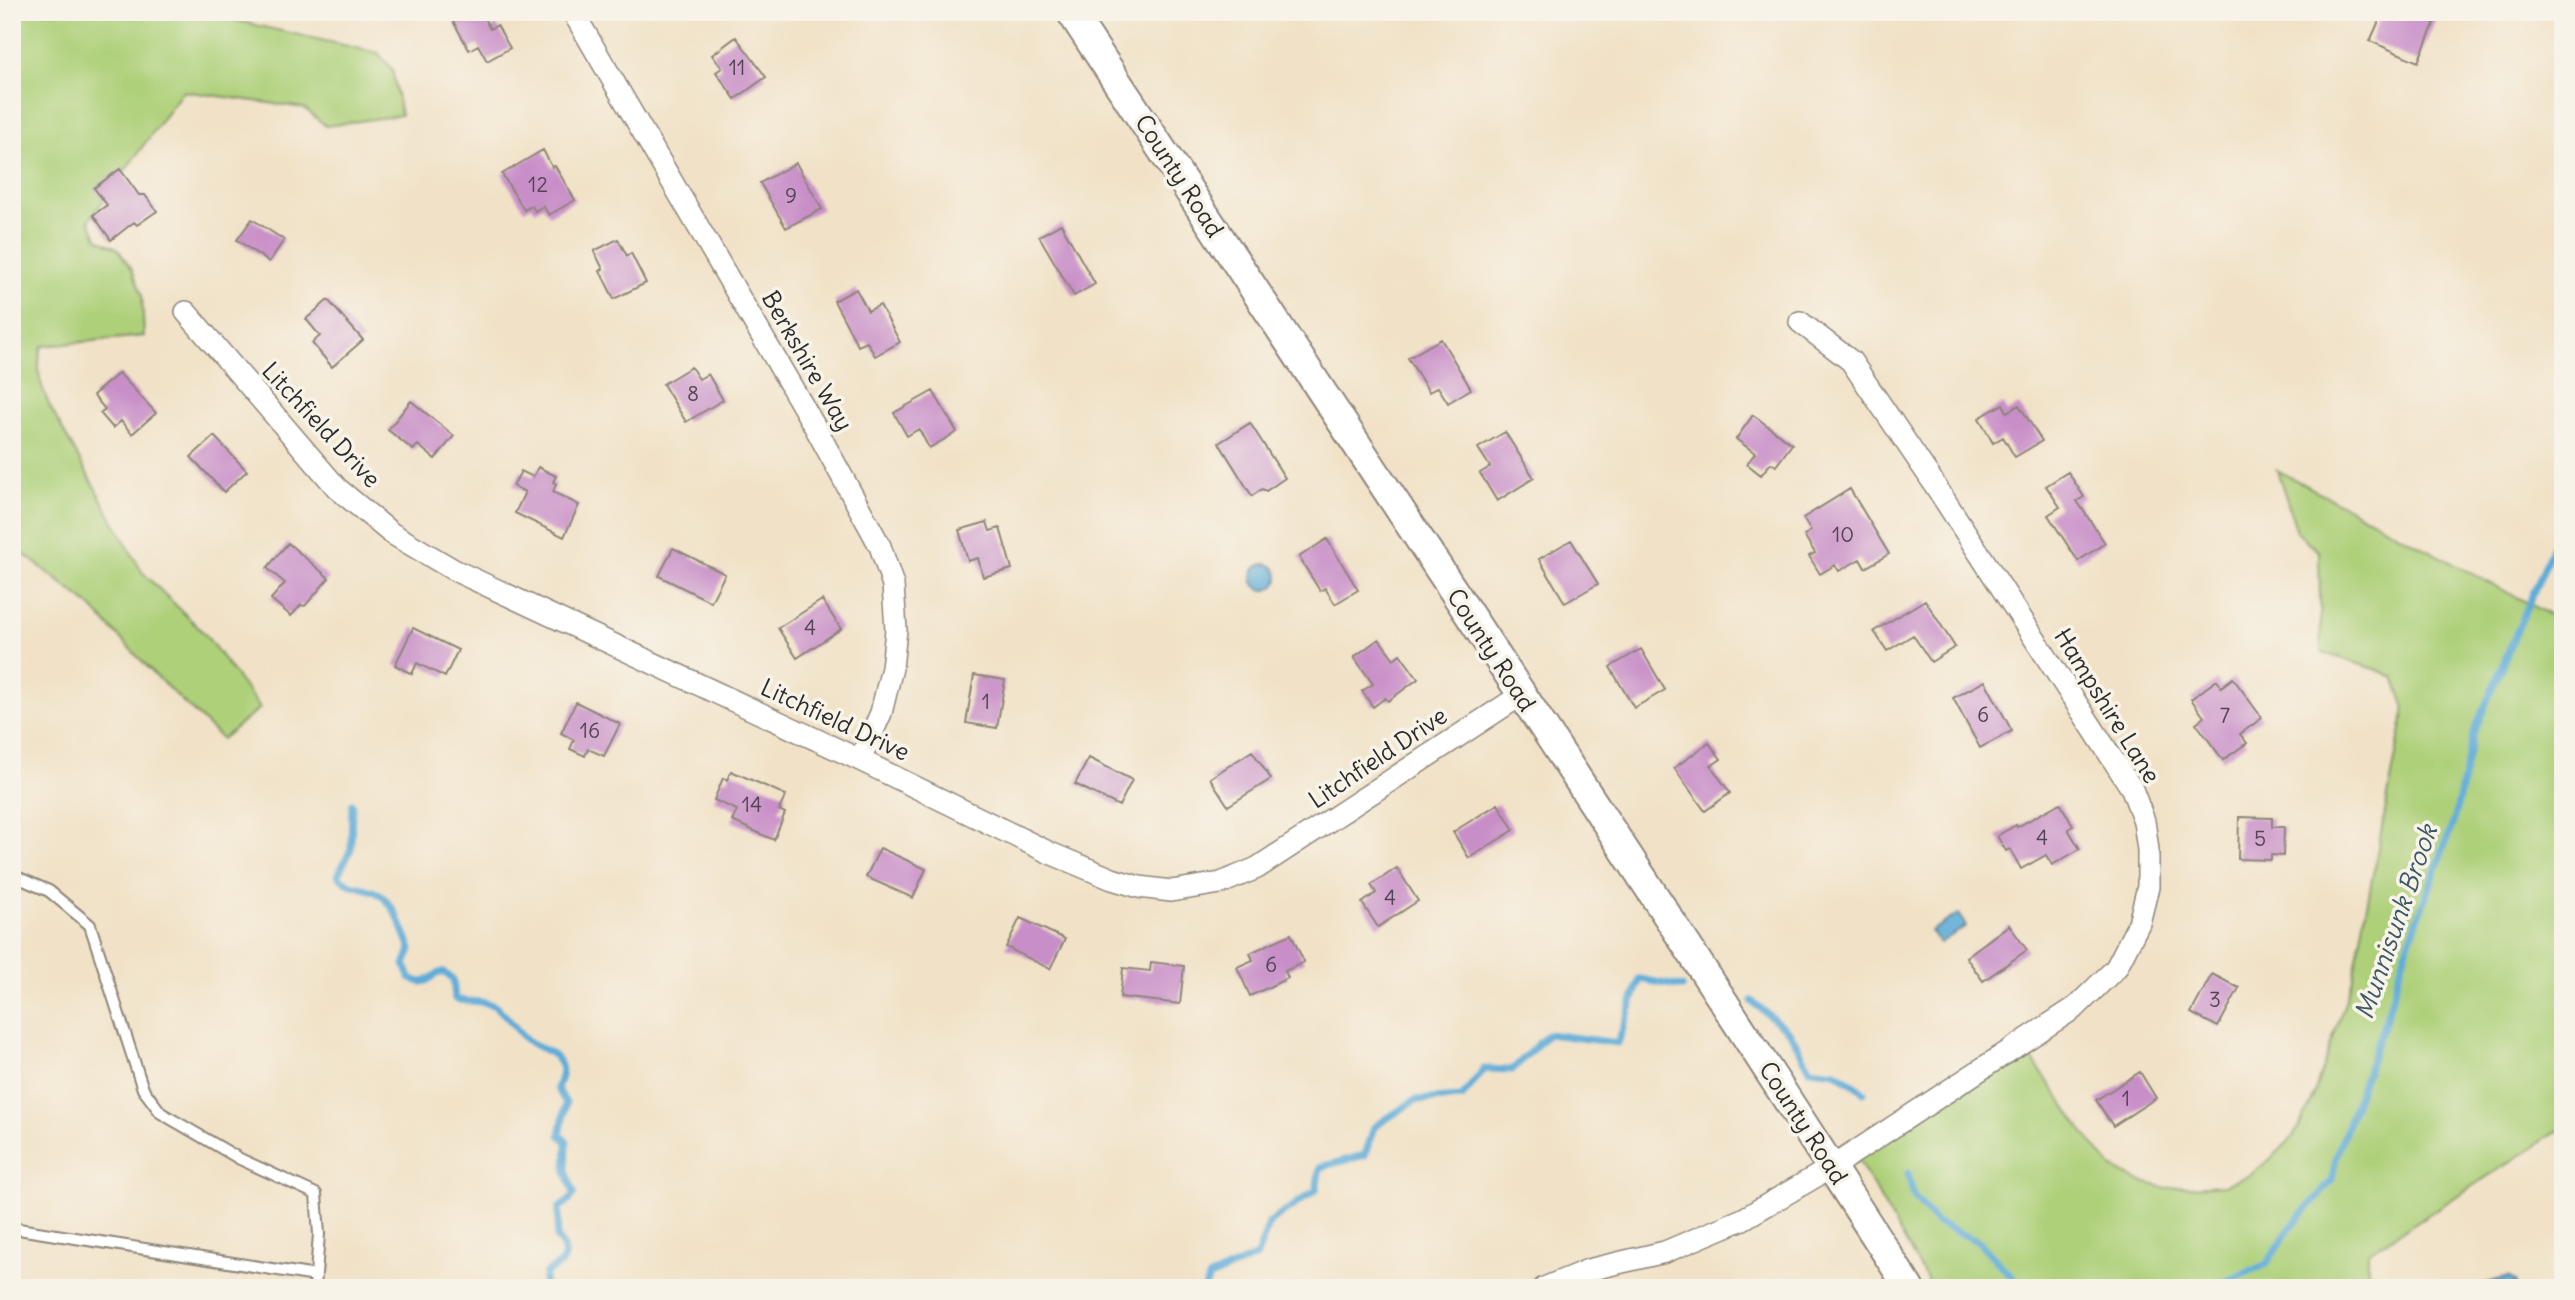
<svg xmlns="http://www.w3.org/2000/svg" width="2575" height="1300" font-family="Delius,sans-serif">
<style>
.green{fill:#aed079;stroke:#6c7e52;stroke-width:2}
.water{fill:#5facd8;stroke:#456c82;stroke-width:2}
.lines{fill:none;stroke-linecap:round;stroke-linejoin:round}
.stream{stroke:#5facd8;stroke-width:7}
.building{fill:#c88ec8}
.lane-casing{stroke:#8e8679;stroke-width:14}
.street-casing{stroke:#8e8679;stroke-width:24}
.secondary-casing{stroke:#8e8679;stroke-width:32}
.lane{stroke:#fff;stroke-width:10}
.street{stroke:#fff;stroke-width:21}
.secondary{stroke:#fff;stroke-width:28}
.labels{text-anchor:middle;stroke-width:7;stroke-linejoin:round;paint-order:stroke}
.number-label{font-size:21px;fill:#524452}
.street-label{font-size:24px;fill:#2b2b2b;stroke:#f7f3e8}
.water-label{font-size:26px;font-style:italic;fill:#3d5868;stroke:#f7f3e8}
</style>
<rect width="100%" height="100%" fill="#f7f3e8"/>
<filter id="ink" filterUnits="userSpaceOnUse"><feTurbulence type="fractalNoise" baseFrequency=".0143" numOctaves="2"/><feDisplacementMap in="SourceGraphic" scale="14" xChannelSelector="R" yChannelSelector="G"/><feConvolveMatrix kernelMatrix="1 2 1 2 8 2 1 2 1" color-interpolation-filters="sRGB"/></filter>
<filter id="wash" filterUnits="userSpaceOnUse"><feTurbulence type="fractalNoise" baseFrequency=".00686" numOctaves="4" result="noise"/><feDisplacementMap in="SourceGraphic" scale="28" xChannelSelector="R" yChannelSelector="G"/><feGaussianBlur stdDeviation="1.57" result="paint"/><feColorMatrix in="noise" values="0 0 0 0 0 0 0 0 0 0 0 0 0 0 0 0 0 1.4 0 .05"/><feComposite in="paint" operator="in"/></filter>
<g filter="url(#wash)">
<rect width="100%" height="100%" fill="#f1e2c7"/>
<path class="green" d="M12 12H198L378 53 392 69 401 115 326 126 304 108 183 91 89 220 98 239 117 248 132 269 142 295 144 336 42 346C35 370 40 384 50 407L142 572 204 633 260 708 222 739 156 676 88 604 12 545Z
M2277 470 2563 622V1128L2368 1253V1288H1932L1850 1146 2010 1065 2026 1050 2081 1129 2111 1167 2138 1181 2167 1188 2224 1185 2250 1175 2274 1156 2293 1137 2311 1103 2353 978 2405 708 2394 677 2375 669 2321 652 2319 552 2297 532Z"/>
<path class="water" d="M1252 577a13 13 0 1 1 26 0a13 13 0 1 1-26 0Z
M1958 914 1966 926 1940 943 1931 931Z
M2508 1277 2515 1281 2517 1288H2483L2484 1284Z"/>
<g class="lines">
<path class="stream" d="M352 804 351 849 338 875C348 889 363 885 377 893 395 903 403 930 411 949L405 965 410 978C430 988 427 976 443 972L453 979 455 999C467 1003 480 999 493 1005 507 1013 515 1030 528 1041 537 1048 552 1050 559 1062 565 1070 560 1079 557 1088L566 1103 560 1135 567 1142 566 1171 574 1193 569 1201 559 1208 557 1238 563 1246 565 1256 561 1263 546 1273 543 1288
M1752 1001 1790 1033 1810 1069 1836 1072 1864 1092
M1908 1173 1914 1197 1936 1222 1979 1242 2022 1288
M1204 1288 1210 1277 1257 1256 1269 1223 1316 1190 1320 1167 1365 1155 1374 1127 1415 1100 1462 1097 1484 1069 1512 1070 1548 1034 1618 1043 1640 979 1682 987
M2211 1288 2267 1264 2287 1232 2332 1180 2336 1157 2386 1018 2404 957 2455 817 2473 734 2563 523"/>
</g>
<g id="blocks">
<path class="building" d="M448 12H481L490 29 497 25 510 48 487 61 478 45 469 50Z
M2383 12H2439L2418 62 2370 41Z
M736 37 766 77 735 99 716 72 722 68 712 55Z
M543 150 552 167 555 166 575 200 549 215 543 206 535 211 532 206 524 210 502 174Z
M796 163 822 209 786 228 760 183Z
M120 169 139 195H145L157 211 137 225 134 222 111 240 93 215 107 205 94 188Z
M252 219 284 240 269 262 237 240Z
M1061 224 1095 284 1074 296 1039 236Z
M618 239 627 256 631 253 646 283 614 299 600 271 603 269 594 251Z
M856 289 868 311 880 305 900 342 875 356 867 342 858 346 834 301Z
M328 300 363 340 332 367 312 343 320 336 306 319Z
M1441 339 1471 389 1448 403 1438 387 1429 392 1408 358Z
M691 367 699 379 708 374 723 400 686 422 663 384Z
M119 373 156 413 132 434 121 421 113 428 100 413 105 409 93 395Z
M933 391 957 432 929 448 919 429 907 436 894 413Z
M411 401 454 436 435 459 418 445 413 450 388 430Z
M2003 404 2007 412 2019 405 2042 441 2015 457 2003 437 1993 443 1979 418Z
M1753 415 1792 444 1776 466 1771 463 1761 475 1747 464 1755 453 1736 439Z
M1250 423 1285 478 1266 491 1262 489 1252 496 1219 443Z
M1505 432 1534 478 1497 501 1480 473 1490 467 1478 448Z
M214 436 247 471 224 492 191 457Z
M538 467 556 476 553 482 556 484 553 492 579 505 564 537 515 513 525 492 513 486 521 471 533 477Z
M2068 472 2084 497 2077 501 2105 543 2078 561 2048 515 2060 507 2046 486Z
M1850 489 1889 554 1865 568 1860 559 1839 571 1835 565 1820 574 1809 556 1815 553 1804 535 1811 531 1803 518Z
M987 522 990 531 1000 528 1012 569 983 577 978 558 968 561 959 530Z
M1327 539 1358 590 1335 604 1325 588 1320 591 1299 557Z
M1571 540 1598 584 1565 603 1539 559Z
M288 543 329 578 305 606 301 605 291 616 271 599 285 583 267 568Z
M673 548 725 574 711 602 659 576Z
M822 600 841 629 797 658 778 628Z
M1925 600 1955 647 1931 662 1913 635 1887 651 1874 631Z
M413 628 458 650 445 677 417 663 412 674 395 665Z
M1379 639 1394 659 1400 654 1418 679 1388 701 1385 698 1373 707 1362 691 1373 684 1354 657Z
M1641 649 1665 690 1634 708 1610 667Z
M974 675 1005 680 997 728 966 723Z
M2233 678 2262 718 2240 734 2247 743 2223 760 2196 723 2204 717 2191 699 2217 680 2221 687Z
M1985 681 2012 731 1980 748 1953 698Z
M576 702 620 724 604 756 588 749 585 756 570 749 574 740 561 733Z
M1709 743 1721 759 1711 766 1730 793 1705 811 1674 768Z
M1252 751 1271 779 1228 806 1210 778Z
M1089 758 1132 780 1119 806 1075 784Z
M731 771 786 795 779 810 785 813 774 840 732 821 737 810 714 800 723 778 727 780Z
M2060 803 2073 826 2068 829 2080 849 2052 865 2046 855 2021 869 2010 849 2006 851 1997 836 2016 825 2017 827Z
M1498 804 1514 830 1469 858 1453 832Z
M2239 817 2272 818V827H2284L2283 856 2271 855V860L2238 859Z
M880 848 926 869 913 898 866 877Z
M1397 868 1418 901 1378 927 1362 903 1376 893 1371 885Z
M1020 918 1065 939 1050 969 1006 947Z
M2009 925 2027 950 1983 981 1966 957Z
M1291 934 1304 962 1285 971 1288 978 1250 996 1237 967 1253 960 1250 953Z
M1151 962 1184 966 1180 1004 1120 997 1123 968 1150 971Z
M2212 974 2239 988 2218 1027 2191 1013Z
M2140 1072 2156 1098 2113 1126 2096 1100Z"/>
</g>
</g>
<g filter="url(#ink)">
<use href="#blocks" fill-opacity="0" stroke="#8e8679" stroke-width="2"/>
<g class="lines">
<defs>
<path id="lane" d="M12 875 49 891 90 925 143 1089 161 1113 240 1159 316 1194 319 1234 315 1288
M12 1228 316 1276"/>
<path id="street" d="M573 12 815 427 880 546 893 585 896 630 892 668 881 713 860 760
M186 312 337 488 391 533 454 570 860 760 1050 853 1112 879 1139 887 1171 891 1221 883 1257 868 1521 695
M1544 1288 1588 1270 1665 1252 1743 1219 1832 1167 2076 1007 2116 968 2139 923 2148 887V850L2144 821 2132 789 1929 476 1851 361 1800 322"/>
<path id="secondary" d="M1071 12C1351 437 1634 860 1909 1288"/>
</defs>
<use href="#lane" class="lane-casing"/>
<use href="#street" class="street-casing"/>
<use href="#secondary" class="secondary-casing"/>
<use href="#lane" class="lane"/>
<use href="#street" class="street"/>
<use href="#secondary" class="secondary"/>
</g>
</g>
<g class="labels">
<g class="number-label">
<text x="737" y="75">11</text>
<text x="538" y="192">12</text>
<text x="791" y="203">9</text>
<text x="693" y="401">8</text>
<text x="1843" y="542">10</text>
<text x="810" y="635">4</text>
<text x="986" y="709">1</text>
<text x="1983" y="722">6</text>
<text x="2225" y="723">7</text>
<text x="590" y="738">16</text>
<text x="752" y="812">14</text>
<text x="2042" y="845">4</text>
<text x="2260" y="846">5</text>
<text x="1390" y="905">4</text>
<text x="1271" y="972">6</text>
<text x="2215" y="1007">3</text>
<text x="2126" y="1106">1</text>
</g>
<g class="street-label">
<text transform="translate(1179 176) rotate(57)" y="8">County Road</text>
<text transform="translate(807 361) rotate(60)" y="8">Berkshire Way</text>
<text transform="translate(321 425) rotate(47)" y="8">Litchfield Drive</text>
<text transform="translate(1491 650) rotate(57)" y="8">County Road</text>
<text transform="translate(2107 706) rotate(58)" y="8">Hampshire Lane</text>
<text transform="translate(835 720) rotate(25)" y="8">Litchfield Drive</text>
<text transform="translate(1378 758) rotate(-34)" y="8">Litchfield Drive</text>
<text transform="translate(1803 1123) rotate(57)" y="8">County Road</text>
</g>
<g class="water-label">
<text transform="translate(2396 922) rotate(-71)" y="9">Munnisunk Brook</text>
</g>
</g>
<rect width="2575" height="1300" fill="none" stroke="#f7f3e8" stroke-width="42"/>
</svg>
